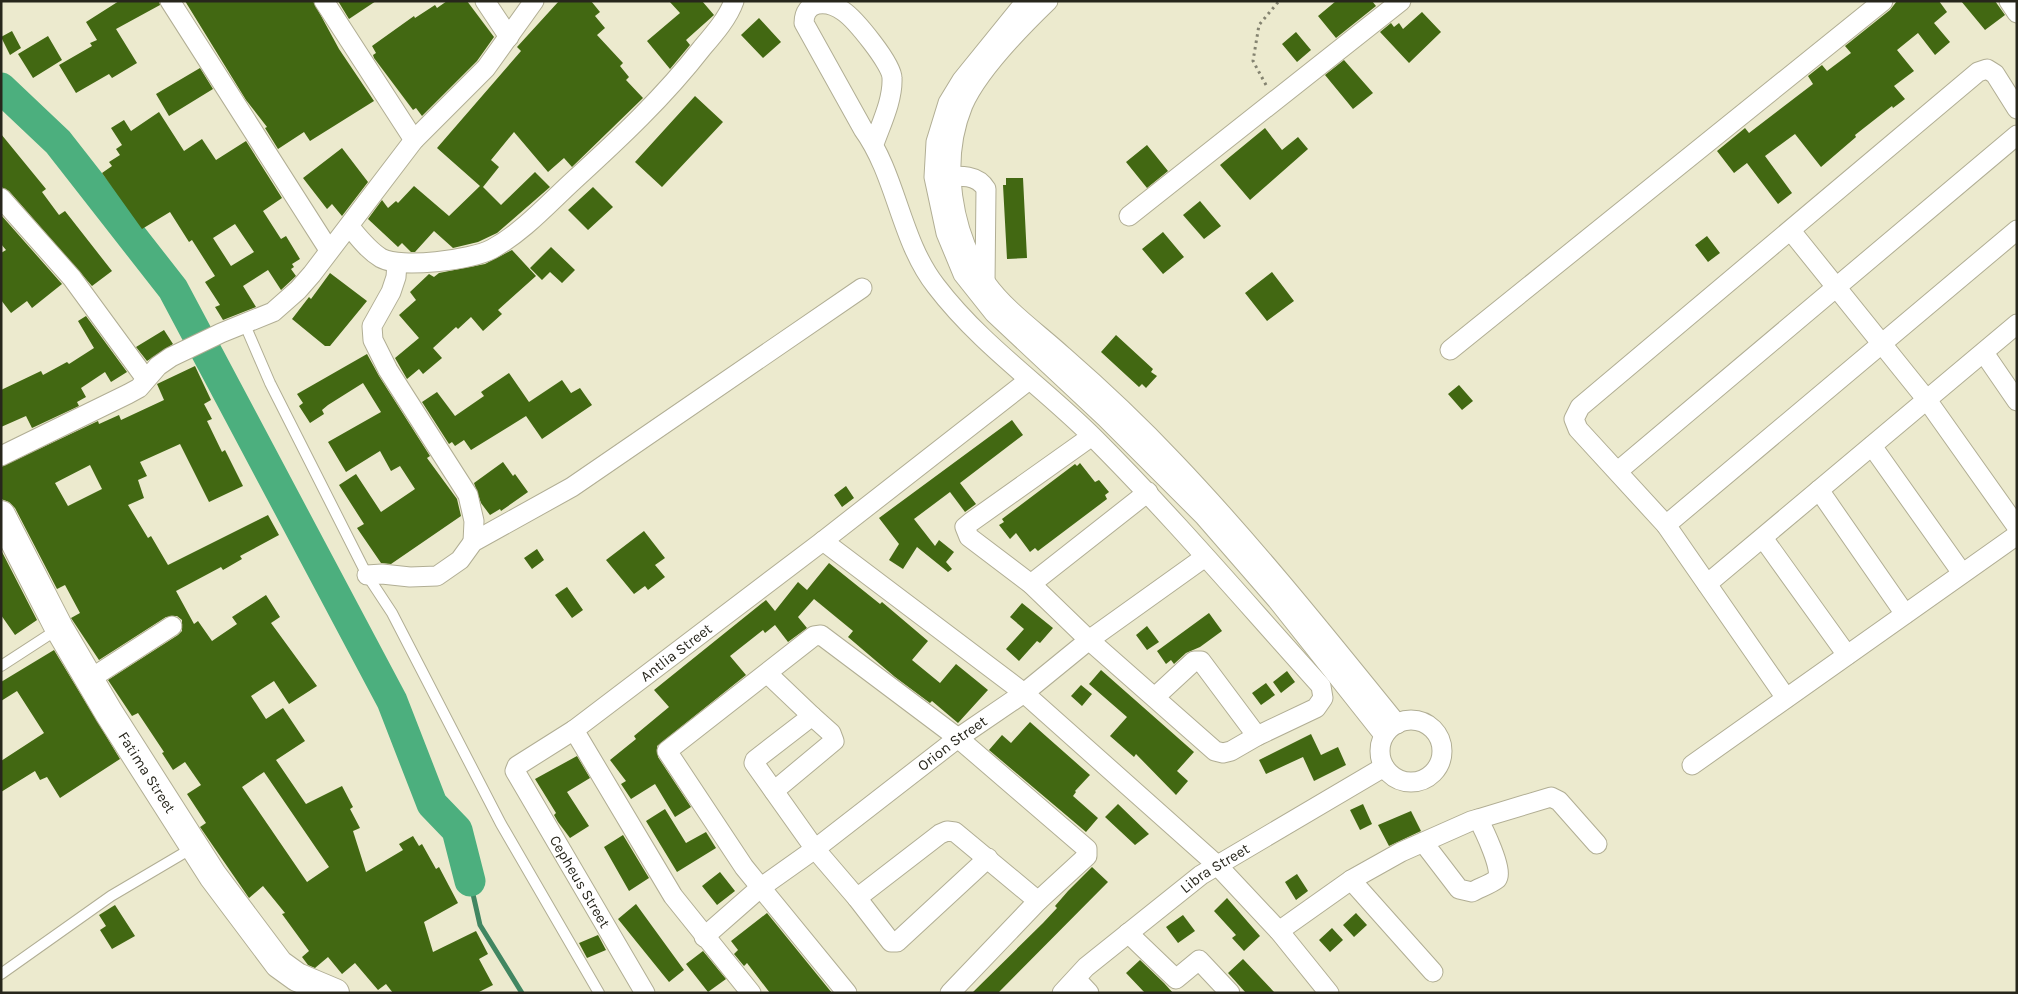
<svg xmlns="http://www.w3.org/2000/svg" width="2018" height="994" font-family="Karla,sans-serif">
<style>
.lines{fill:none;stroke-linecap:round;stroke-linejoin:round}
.stream{stroke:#418661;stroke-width:5}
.river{stroke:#4caf7e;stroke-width:31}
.building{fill:#426812;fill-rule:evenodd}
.lane-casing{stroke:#b1ae94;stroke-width:12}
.street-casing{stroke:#b1ae94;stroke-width:21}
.secondary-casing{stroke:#b1ae94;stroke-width:30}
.path{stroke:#848370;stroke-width:3;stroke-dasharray:2.5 4;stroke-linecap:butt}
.lane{stroke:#fff;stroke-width:10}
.street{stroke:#fff;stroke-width:19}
.secondary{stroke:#fff;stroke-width:28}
.labels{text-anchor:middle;stroke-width:5;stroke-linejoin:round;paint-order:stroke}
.street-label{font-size:15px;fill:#27261c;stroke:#eceace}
</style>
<rect width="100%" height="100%" fill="#eceace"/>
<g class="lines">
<path class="stream" d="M470 881 480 925 522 993"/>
<path class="river" d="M1 88 58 142 173 289 392 701 432 804 457 830 470 881"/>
</g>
<path class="building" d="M119 1H159L160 5 116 29 137 63 112 78 109 74 76 93 59 65 92 46 90 43 97 40 86 22Z
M185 1H313L339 49 374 101 310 141 304 132 278 149 265 128 267 127 246 100Z
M338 1H376L349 19Z
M447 1H467L494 37 477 61 422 116 416 108 413 110 374 58 373 55 376 53 372 46 414 16 415 18 435 5 437 8Z
M559 1H591L600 12 595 16 605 28 597 35 623 63 620 66 629 77 626 80 643 98 572 167 564 158 548 172 514 132 491 160 499 167 483 187 501 205 535 172 550 187 497 233 478 242 453 248 434 231 415 252H411L402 243 398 247 368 219 382 200 388 208 396 201 398 203 414 186 449 216 480 186 437 148 521 51 517 47Z
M669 1H702L714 15 686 40 690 45 670 69 647 41 680 13Z
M1336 1H1372L1376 6 1336 38 1318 16Z
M1897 1H1939L1947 12 1934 23 1950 42 1935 55 1918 33 1897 50 1914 71 1894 86 1905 99 1893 108 1892 106 1855 135 1856 137 1821 167 1795 134 1765 156 1792 193 1778 204 1747 163 1734 173 1717 151 1745 128 1749 133 1813 84 1808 76 1822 65 1827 71 1851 53 1845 46 1890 10Z
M1961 1H1995L2005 15 1985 30Z
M1422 12 1441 32 1409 63 1380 32 1391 23 1394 27 1399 23 1403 29Z
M759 18 781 42 763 58 741 35Z
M12 31 21 48 10 55 1 37Z
M1296 32 1311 50 1297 62 1282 44Z
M48 36 62 60 33 78 18 54Z
M1344 60 1373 93 1353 109 1325 75Z
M200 68 213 89 169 116 156 94Z
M695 96 723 122 662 187 635 162Z
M159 112 184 151 202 139 216 160 246 141 282 198 263 211 281 239 286 236 300 259 292 264 294 267 291 269 296 276 281 290 268 270 243 286 256 307 223 320 215 307 220 305 205 282 215 276 192 240 189 242 170 212 142 229 102 173 112 166 109 162 120 155 116 149 122 145 111 128 124 120 131 131ZM235 224 254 252 231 266 213 238Z
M1265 128 1282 150 1298 137 1308 149 1250 200 1220 165Z
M1 134 46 189 42 192 59 215 65 211 112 271 92 286 9 191 1 187Z
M1147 145 1168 171 1147 188 1126 162Z
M342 148 368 182 342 216 332 204 327 209 303 178Z
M1006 178H1023L1027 258 1007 259 1003 185H1006Z
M593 187 613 207 588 230 568 210Z
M1200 201 1221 226 1204 239 1183 215Z
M1 215 62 284 32 308 27 301 11 313 1 300V253L6 250 1 244Z
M1163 232 1184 257 1163 274 1142 249Z
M1707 236 1720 253 1708 262 1695 245Z
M551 247 575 270 562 283 550 272 542 280 530 268Z
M512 250 536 276 498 310 502 314 483 331 471 317 458 329 456 327 433 348 442 358 423 374 419 369 407 379 395 358 419 338 399 315 416 300 410 292 429 274 434 277 439 273 485 264Z
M1272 272 1294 301 1267 321 1245 293Z
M330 273 367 301 330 346H325L292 319 309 297 311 299Z
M86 316 127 372 111 382 105 372 81 388 86 397 77 402 79 406 32 428 26 416 1 427V390L41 371 43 375 67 362 69 364 94 348 78 321Z
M164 330 173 344 147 361 136 347Z
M1116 335 1153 369 1151 372 1157 376 1146 388 1142 384 1139 387 1101 352Z
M367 354 379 376 430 456 427 458 457 499 461 516 391 564 381 563 357 528 364 524 339 485 356 474 381 512 415 489 400 466 391 471 380 451 346 472 328 442 381 412 363 383 328 405 322 410 324 414 310 423 299 406 303 403 297 394Z
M195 366 211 400 204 404 212 419 207 421 222 452 225 450 243 486 209 502 180 444 140 462 147 476 138 480 144 498 128 505 148 538 151 536 168 565 268 515 279 535 240 556 242 559 223 570 221 567 176 591 194 624 198 621 212 641 237 624 232 617 266 595 280 617 271 623 317 686 289 704 274 681 251 696 266 719 283 708 305 741 276 760 306 804 342 786 353 807 350 809 360 828 353 831 366 872 403 850 399 844 413 836 419 846 422 844 436 869 439 867 458 903 424 922 433 952 476 931 488 954 479 959 493 985 477 993H393L386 984 378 990 355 963 342 974 328 957 315 968 308 965 302 957 309 951 282 914 285 913 263 886 249 898 200 827 206 823 187 794 201 785 185 762 173 770 162 753 164 752 138 713 132 716 108 680 178 635 182 631V620L177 616 166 617 99 660 71 618 80 613 65 585 57 589 15 508 9 502 1 499V467L98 421 99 424 119 415 121 420 164 400 157 384ZM90 465 102 489 68 506 55 483ZM264 772 329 867 307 882 242 787Z
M509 373 529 402 562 380 571 393 580 388 592 405 542 439 526 416 471 450 464 440 455 446 452 442 449 444 422 402 437 392 455 416 484 396 481 392Z
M1459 385 1473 401 1462 410 1448 394Z
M1012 420 1023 435 960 483 976 504 965 512 950 492 914 519 935 546 939 540 954 552 946 562 952 569 948 572 917 547 903 569 889 560 899 544 879 518Z
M503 462 513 476 515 474 528 492 501 511 500 509 490 515 481 503 474 483Z
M1080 463 1095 482 1099 480 1109 492 1105 495 1107 499 1038 551 1035 548 1030 552 1016 533 1010 539 999 525 1004 522 1002 519 1075 464 1077 466Z
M846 486 854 498 842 507 834 495Z
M644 531 665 558 655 565 665 577 648 590 645 586 634 594 606 560Z
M537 549 544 560 532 569 524 558Z
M1 550 37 620 15 635 1 615Z
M829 563 880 604 882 602 928 641 912 660 940 683 956 664 988 690 958 723 932 701 930 703 895 677 848 637 853 631 814 599 798 617 807 628 788 642 775 625 765 633 763 630 730 656 746 675 657 746 658 757 691 807 675 817 655 784 631 799 621 784 626 781 610 760 636 739 634 736 669 707 654 690 766 600 775 611 798 582 807 590Z
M567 587 583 610 572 618 555 595Z
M1022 603 1053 628 1040 643 1037 641 1019 661 1006 649 1024 629 1010 617Z
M1209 613 1222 631 1200 647 1186 653 1174 664 1171 660 1166 664 1157 651Z
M1147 626 1159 642 1147 650 1136 635Z
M54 650 120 759 60 798 47 777 40 780 35 771 1 792V761L44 733 17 691 1 701V682Z
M1101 670 1194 752 1177 771 1188 781 1176 795 1136 754 1134 757 1110 736 1127 717 1089 684Z
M1287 671 1295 682 1281 693 1273 682Z
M1266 683 1275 695 1261 705 1252 693Z
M1081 685 1092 694 1082 706 1071 696Z
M1030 722 1090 775 1075 791 1076 792 1073 796 1098 818 1086 832 989 750 1002 735 1011 743Z
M1311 734 1321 755 1338 747 1346 765 1314 781 1303 757 1266 774 1259 760Z
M577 756 590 778 567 792 589 826 570 838 558 822 554 815 556 813 535 779Z
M1118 804 1149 834 1135 845 1105 817Z
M1363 804 1372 824 1360 830 1350 810Z
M665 809 686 843 706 832 716 848 677 872 646 821Z
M1411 811 1421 831 1389 846 1378 825Z
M623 835 649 878 629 891 604 847Z
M1092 867 1108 882 998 993H972L1043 923 1057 908 1055 906 1068 891Z
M720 872 735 891 717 905 702 886Z
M1297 874 1308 891 1296 900 1285 882Z
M1227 898 1260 936 1244 951 1232 938 1236 935 1214 911Z
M636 904 684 970 669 982 618 919Z
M115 905 135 936 112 949 100 930 106 926 99 915Z
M767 913 832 993H770L747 963 744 966 734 954 738 950 731 941Z
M1356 913 1367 925 1354 937 1343 925Z
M1183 915 1195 931 1178 943 1166 927Z
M1332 928 1343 940 1330 952 1319 940Z
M598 935 606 950 587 958 579 943Z
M703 951 726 979 708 992 686 964Z
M1243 959 1275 993H1246L1228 973Z
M1140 960 1164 983 1173 993H1145L1126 973Z"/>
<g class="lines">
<defs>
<path id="lane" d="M245 325 270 383 367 575 392 613 501 824 599 993
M1 666 58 629
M1 974 111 896 194 847"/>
<g id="street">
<path d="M170 1 329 250"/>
<path d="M324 1 414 140"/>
<path d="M485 1 509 37"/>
<path d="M1026 1 962 80 948 103 936 142 934 177 946 233 963 274 994 313 1105 417 1204 516 1277 600 1384 735"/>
<path d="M1048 1C1021 27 978 71 963 105 940 161 951 234 986 283 1006 311 1038 333 1063 356 1102 390 1139 425 1174 462 1253 545 1325 635 1397 724"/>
<path d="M2009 1 2017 13"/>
<path d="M874 144C881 124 893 100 892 78 892 64 855 19 843 11 827 0 804 0 804 23L863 129C897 176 900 240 936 286 981 345 1042 386 1094 438 1173 517 1246 603 1321 686L1323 698 1316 708 1257 736 1231 751 1223 753 1215 751 1089 640 1031 584 969 537 965 527 971 522 1092 436"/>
<path d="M941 177C957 176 977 173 986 189L985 283"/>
<path d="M1 198 72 278 146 379"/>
<path d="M1129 216 1401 1"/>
<path d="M349 226C359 238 368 250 381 258 401 269 471 260 492 249 523 232 548 204 573 181 619 139 664 97 702 48 714 34 728 18 734 1"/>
<path d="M1791 231 1927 400 2017 527"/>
<path d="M397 263 396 277 391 292 372 326 373 340 388 370 468 495 474 521 473 542"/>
<path d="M1450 350 1883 1"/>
<path d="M1984 353 2017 401"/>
<path d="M1872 446 1962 573"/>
<path d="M1 456 128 394 139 388 158 366 171 357 221 333 273 312 298 290 312 274 414 140 486 68 534 1"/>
<path d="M1618 471 2017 135"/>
<path d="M1819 490 1905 614"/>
<path d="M1666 525 2017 230"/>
<path d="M1763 538 1847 655"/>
<path d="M823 541 1024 693 1217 865 1279 931 1329 993"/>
<path d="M367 575 382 574 410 577 437 576 460 560 473 542 572 487 862 288"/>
<path d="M1031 584 1148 492"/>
<path d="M1707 584 2017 324"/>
<path d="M768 674 812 716 755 760 754 763 815 849 857 898 940 834 947 831 955 832 1038 901"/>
<path d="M90 679 172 626"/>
<path d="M1155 697 1194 661H1201L1257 736"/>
<path d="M1786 698 1666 525 1578 429 1574 419 1580 407 1978 72 1987 69 1995 74 2017 109"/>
<circle cx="1411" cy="751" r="31"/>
<path id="s1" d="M574 730 517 766 515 771 645 993"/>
<path d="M1692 765 2017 535"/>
<path d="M774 791 834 741 831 733 812 716"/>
<path d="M1478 819 1551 797 1559 801 1597 844"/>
<path d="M1351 880 1433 972"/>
<path d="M857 898 891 942H897L988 858"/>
<path d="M1279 931 1351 880 1401 852 1471 821 1478 819C1483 828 1504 871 1497 879 1491 884 1479 888 1472 892L1459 889 1423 842"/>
<path d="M1128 933 1176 979 1199 960 1230 993"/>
<path id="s2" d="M704 937 760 888 815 849 958 738 1024 693 1089 640 1205 557"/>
<path d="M1076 979 1089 993"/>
<path id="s3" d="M751 993 673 896 574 730 823 541 1029 380"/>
<path d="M847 993 744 867 667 751 814 636 821 635 958 738 1087 849V856L1038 901 950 993"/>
<path id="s4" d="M1062 993 1086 967 1201 875 1384 767"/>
</g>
<g id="secondary">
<path id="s5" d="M1 515 59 628 109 713 213 876 279 964 297 977 335 993"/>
</g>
</defs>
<use href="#lane" class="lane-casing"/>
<use href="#street" class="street-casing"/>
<use href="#secondary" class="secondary-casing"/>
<path class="path" d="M1266 85 1253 61 1259 25 1279 1"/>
<use href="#lane" class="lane"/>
<use href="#street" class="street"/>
<use href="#secondary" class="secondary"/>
</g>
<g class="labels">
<g class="street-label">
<text dy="5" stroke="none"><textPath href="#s3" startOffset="446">Antlia Street</textPath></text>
<text dy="5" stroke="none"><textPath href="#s2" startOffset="315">Orion Street</textPath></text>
<text dy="5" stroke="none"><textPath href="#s5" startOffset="296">Fatima Street</textPath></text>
<text dy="5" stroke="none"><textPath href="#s4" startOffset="198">Libra Street</textPath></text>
<text dy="5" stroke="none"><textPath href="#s1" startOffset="201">Cepheus Street</textPath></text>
</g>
</g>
<rect width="2018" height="994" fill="none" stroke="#27261c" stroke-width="5"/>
</svg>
